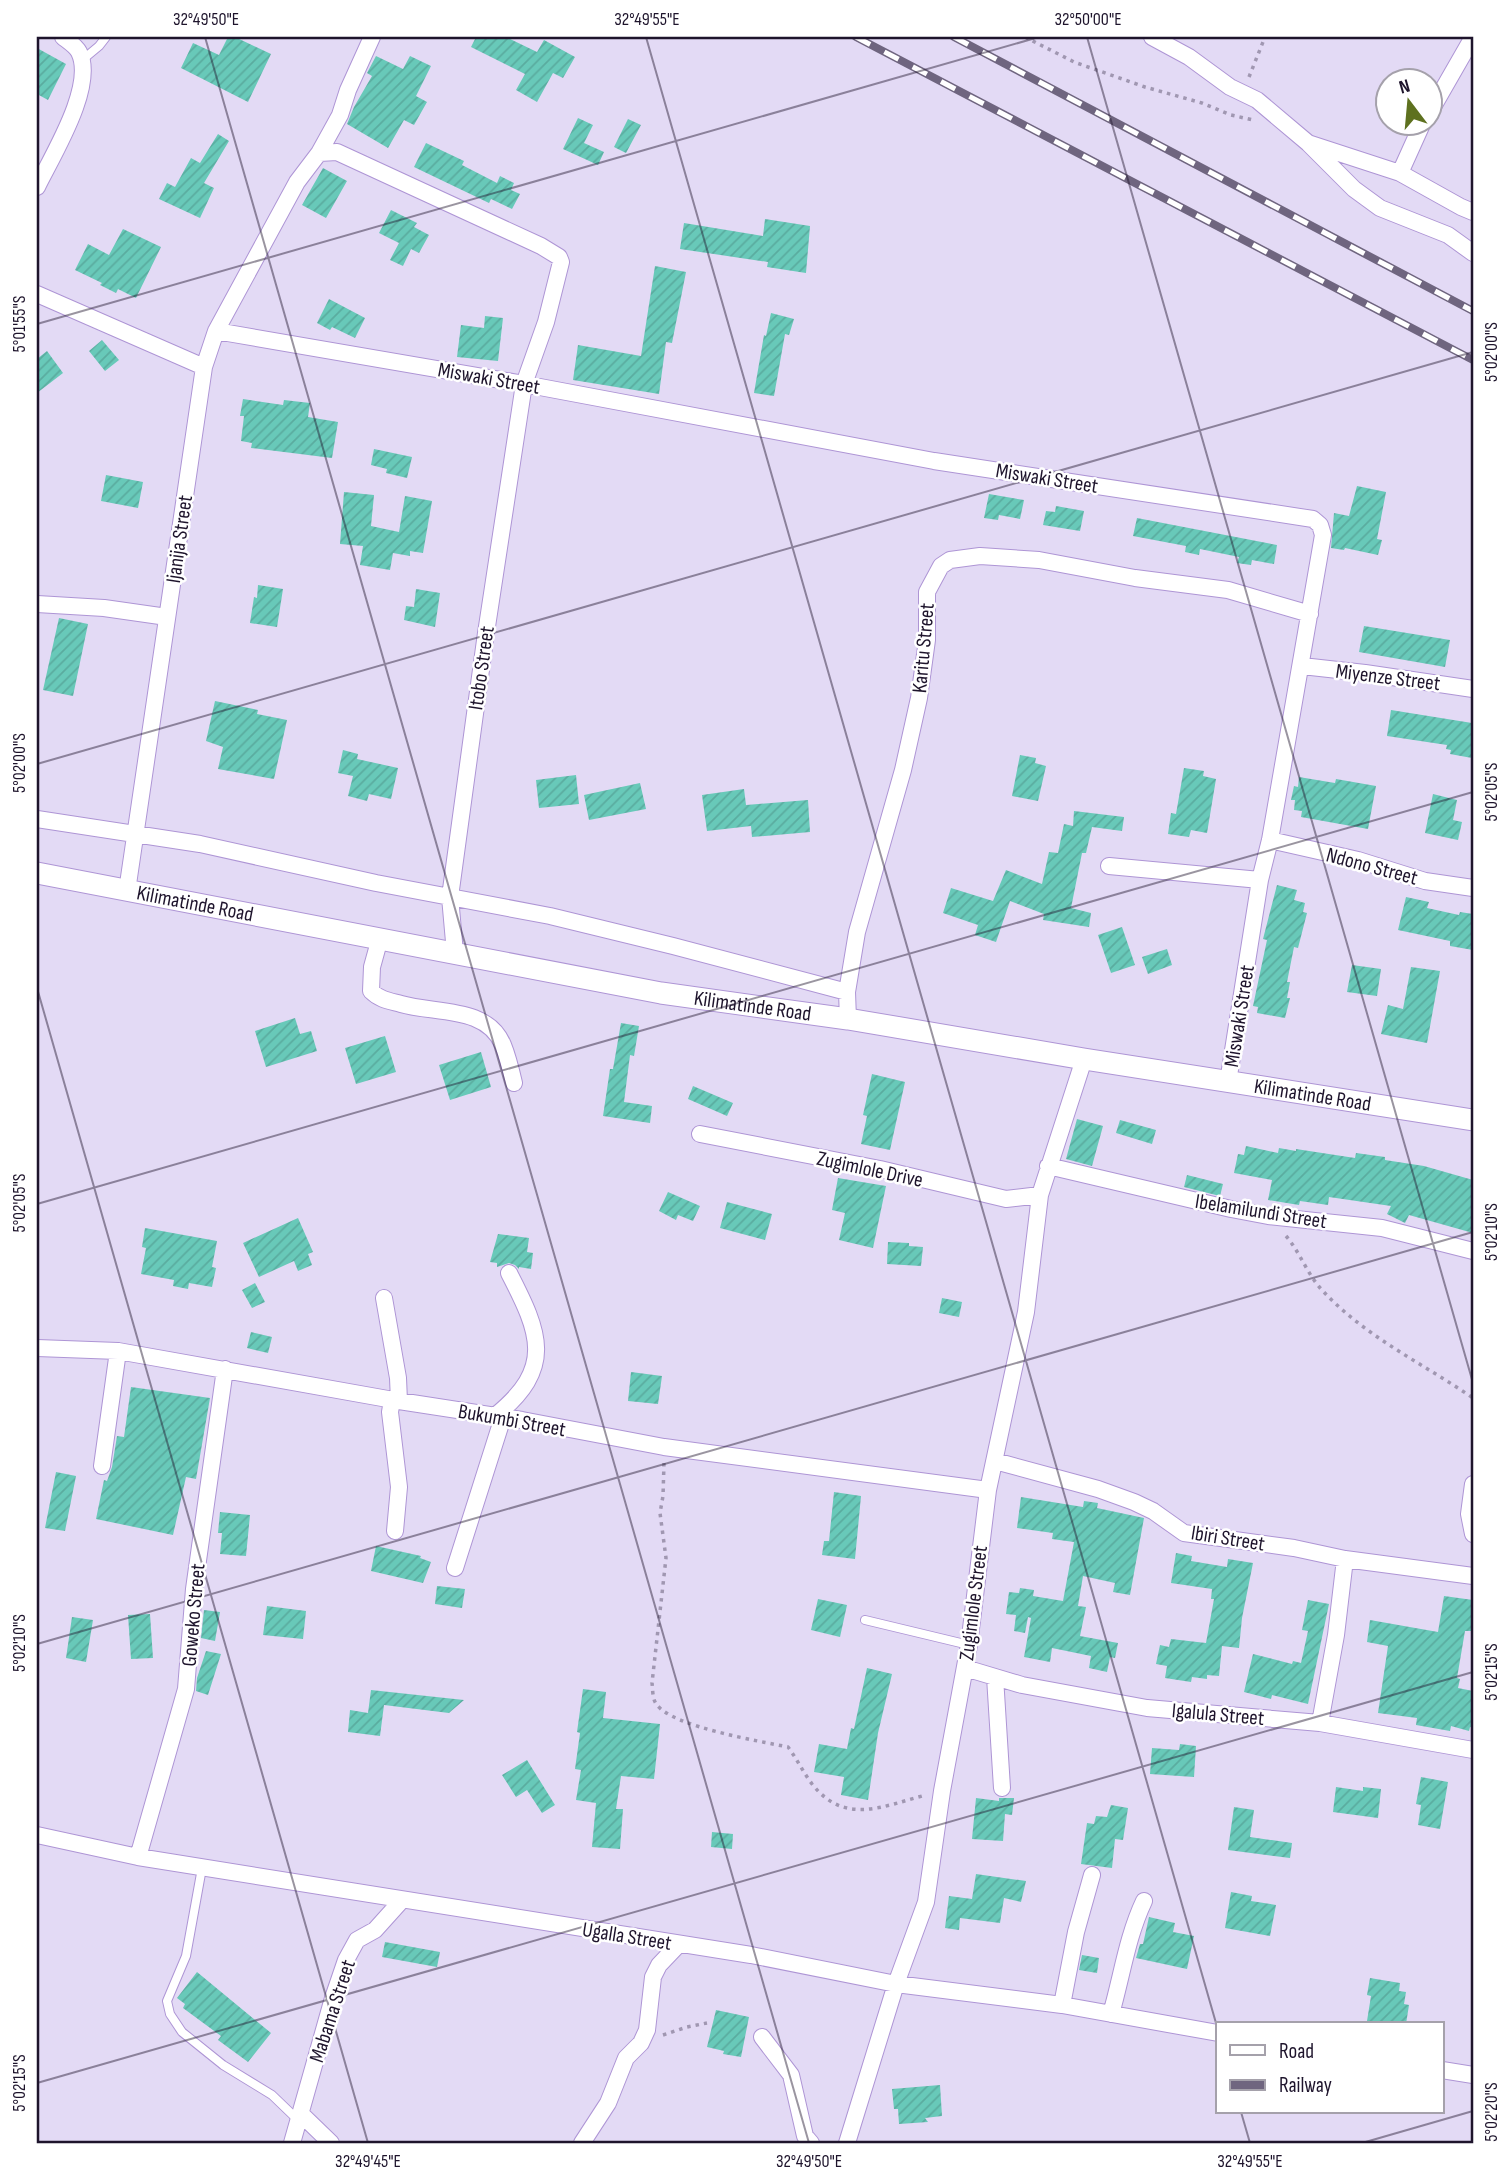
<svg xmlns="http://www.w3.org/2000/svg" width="1510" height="2180" font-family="'Sofia Sans Condensed',sans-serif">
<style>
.building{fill:url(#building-hatch)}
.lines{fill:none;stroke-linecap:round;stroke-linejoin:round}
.lane-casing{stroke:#ae95d5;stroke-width:10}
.street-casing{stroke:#ae95d5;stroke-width:18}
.secondary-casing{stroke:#ae95d5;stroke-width:23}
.path{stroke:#a097b1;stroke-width:3.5;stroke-dasharray:3.5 5;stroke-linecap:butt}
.lane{stroke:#fff;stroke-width:8}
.street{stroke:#fff;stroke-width:16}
.secondary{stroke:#fff;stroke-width:21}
.rail-casing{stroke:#6f657f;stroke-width:8}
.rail{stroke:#fff;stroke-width:5;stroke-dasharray:16;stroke-linecap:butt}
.ticks{fill:none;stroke:#1e142c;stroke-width:2;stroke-opacity:0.45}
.labels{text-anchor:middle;stroke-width:5;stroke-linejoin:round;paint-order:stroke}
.street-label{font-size:21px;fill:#1e142c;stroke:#fff}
.neatline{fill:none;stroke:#1e142c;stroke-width:2.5}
.ticks-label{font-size:18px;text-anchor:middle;fill:#1e142c}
</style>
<defs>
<pattern id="building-hatch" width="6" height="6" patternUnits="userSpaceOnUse" patternTransform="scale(1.75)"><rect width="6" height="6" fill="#68c9b9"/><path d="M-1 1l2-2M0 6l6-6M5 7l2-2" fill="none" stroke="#5aac9f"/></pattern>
</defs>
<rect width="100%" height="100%" fill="#e3daf5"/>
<path class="building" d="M228 37H235L271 54 248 102 181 68 193 43 219 55Z
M476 37H506L537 52 544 40 575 57 563 78 553 73 537 102 516 90 525 74 471 47Z
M37 48 66 64 48 100 37 94Z
M376 56 403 69 410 56 431 66 416 96 427 102 414 125 404 120 388 148 347 124 354 107 372 76 367 73Z
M578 118 593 125 584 143 604 152 598 165 563 149Z
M628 119 641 125 626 153 614 147Z
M218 134 229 141 204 183 214 188 200 218 159 199 167 183 175 187 191 158 200 163Z
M426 143 464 161 462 165 497 183 500 176 514 183 511 190 520 194 512 209 491 199 489 203 414 167Z
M323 168 347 181 326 218 302 205Z
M391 210 417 223 414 227 429 235 419 253 411 249 403 266 390 260 399 243 379 233Z
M765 219 810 226 806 273 767 267 768 262 680 249 684 223 763 236Z
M123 229 161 247 136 298 118 289 116 293 100 285 102 283 75 270 88 244 109 255Z
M655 266 686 272 672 343 666 342 659 394 573 380 578 345 641 356Z
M329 299 365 318 355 338 332 327 330 330 317 323Z
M771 313 794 319 789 335 785 334 774 396 754 393 764 335 766 336Z
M485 316 503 318 498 361 457 357 461 325 484 328Z
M102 340 119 360 105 371 89 351Z
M47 351 63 373 37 393V359Z
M243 399 283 405 284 400 310 403 308 417 338 422 332 458 251 448 252 443 241 441 244 416H240Z
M374 449 412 457 407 478 386 473 387 469 371 465Z
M106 475 143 482 138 508 101 501Z
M1357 486 1386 492 1377 539 1382 540 1378 555 1345 548 1344 550 1331 548 1334 513 1349 516Z
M344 492 374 495 371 526 399 532 405 496 432 501 423 553 410 551V556L393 553 390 570 360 565 363 546 340 544Z
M989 494 1024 500 1020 519 999 515 998 520 984 518Z
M1056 506 1084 511 1080 531 1043 525 1046 511 1055 512Z
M1137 518 1277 545 1274 564 1252 560 1251 565 1237 563 1239 557 1200 549 1199 555 1185 552 1186 546 1133 536Z
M258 585 283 589 277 627 250 623 254 597 257 598Z
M416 589 440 593 435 627 404 620 406 606 414 607Z
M59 618 88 624 73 696 43 690Z
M1364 626 1450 640 1445 667 1359 652Z
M215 701 258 710 257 714 287 720 274 779 218 769 223 747 206 741Z
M1391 710 1472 723V758L1450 754 1451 750 1446 749 1447 745 1387 736Z
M343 750 358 754 357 759 398 768 391 799 369 794 367 801 348 796 353 776 338 773Z
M1020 755 1036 758 1035 763 1046 766 1038 801 1012 796Z
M1184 768 1204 771 1203 776 1216 779 1207 833 1191 830 1189 837 1168 834 1171 813 1176 814Z
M576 775 579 804 539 808 536 780Z
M1299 777 1335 783 1336 779 1376 786 1368 829 1301 817 1302 811 1294 810 1295 800H1291L1294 786 1298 787Z
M640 783 646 809 589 820 584 795Z
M744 789 746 805 808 800 810 832 752 837 751 826 707 831 702 795Z
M1433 794 1457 800 1453 820 1462 822 1458 840 1425 833Z
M1074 811 1124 817 1122 831 1092 827 1086 853H1082L1071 908 1091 913 1089 927 1043 920 1044 914 1010 901 996 942 975 935 978 925 943 913 951 888 993 901 1006 870 1042 884 1049 852 1058 853 1064 824 1073 826Z
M1277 885 1297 890 1294 900 1305 903 1303 912 1307 913 1298 948 1294 947 1287 982H1290L1287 998H1290L1285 1018 1257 1013 1258 1007 1253 1006 1267 940 1263 939Z
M1406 897 1429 902 1427 908 1459 915 1460 912 1473 914V950L1450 946V941L1398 930Z
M1122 927 1135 965 1111 973 1098 935Z
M1167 949 1172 965 1148 974 1142 957Z
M1352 965 1381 969 1377 996 1347 992Z
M1411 967 1440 971 1427 1043 1381 1034 1388 1005 1403 1009Z
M295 1018 300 1034 311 1031 317 1051 266 1067 255 1031Z
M621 1023 639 1026 634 1056 630 1055 624 1102 652 1106 650 1123 603 1116 610 1069H613Z
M385 1036 396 1072 356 1084 345 1048Z
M481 1052 491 1087 450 1100 439 1065Z
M872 1074 905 1082 890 1150 861 1144 867 1116 863 1115Z
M693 1086 733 1103 727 1116 688 1099Z
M1077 1119 1103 1126 1092 1166 1066 1159Z
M1120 1120 1156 1130 1152 1144 1116 1133Z
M1246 1146 1278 1153 1279 1148 1296 1151V1149L1355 1158 1356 1153 1385 1157V1160L1424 1166 1473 1180V1233L1409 1215 1405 1223 1387 1214 1391 1206 1329 1197 1328 1205 1300 1201 1299 1205 1268 1200 1272 1180 1234 1173 1238 1154 1244 1155Z
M1187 1175 1223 1184 1220 1196 1184 1187Z
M838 1178 886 1186 873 1248 839 1240 845 1213 832 1210Z
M668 1192 700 1206 693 1221 678 1215 676 1220 659 1211Z
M727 1202 772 1214 765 1240 720 1228Z
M298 1218 313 1252 308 1254 312 1265 298 1271 294 1261 259 1277 243 1243Z
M145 1228 217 1241 212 1267 216 1268 212 1287 189 1283 188 1289 173 1286 174 1280 141 1274 146 1248 142 1247Z
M498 1234 529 1238 527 1252 533 1253 531 1269 519 1267V1269L515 1265 509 1263 497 1267V1263L490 1262Z
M888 1242 909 1243V1246L923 1247 921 1266 887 1264Z
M255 1283 265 1302 252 1308 242 1290Z
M942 1298 962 1302 959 1317 939 1313Z
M251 1332 272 1337 268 1353 247 1348Z
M631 1372 662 1376 658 1404 628 1401Z
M131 1387 210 1398 196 1479 186 1477 173 1535 96 1519 104 1480 107 1481 112 1467 117 1436 124 1437Z
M56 1472 76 1476 65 1531 45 1528Z
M834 1492 861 1496 855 1559 822 1555 824 1541H829Z
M1021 1497 1083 1507 1084 1501 1098 1503 1097 1508 1144 1518 1130 1595 1113 1592 1115 1583 1083 1576 1078 1606 1086 1607 1080 1636 1118 1643 1115 1658 1110 1657 1107 1672 1089 1668 1091 1656 1052 1648 1050 1662 1024 1657 1031 1618 1028 1617 1025 1633 1014 1631 1016 1615 1006 1614 1009 1592 1019 1593 1020 1588 1034 1590 1033 1596 1063 1601 1074 1542 1052 1539 1053 1533 1017 1528Z
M220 1512 250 1515 246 1556 220 1554 222 1533H218Z
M376 1546 421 1556 420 1558 431 1562 423 1583 371 1571Z
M1176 1553 1192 1556 1191 1561 1227 1567 1228 1559 1253 1563 1242 1618 1239 1648 1222 1646 1219 1676 1207 1675V1679L1192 1677 1191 1682 1165 1678 1167 1666 1156 1664 1160 1645 1169 1647 1171 1639 1206 1643 1214 1599H1211L1212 1589 1171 1583Z
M437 1586 465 1589 462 1608 435 1604Z
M1444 1596 1473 1600V1631H1465L1457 1678 1460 1679 1458 1688 1473 1691V1728L1470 1727 1469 1731 1451 1726 1450 1731 1416 1725 1417 1718 1378 1713 1388 1646 1367 1642 1370 1620 1438 1632Z
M818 1599 847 1605 840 1637 811 1630Z
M1308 1600 1329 1604 1308 1704 1272 1695 1271 1699 1244 1692 1253 1654 1292 1664 1293 1661 1301 1663 1308 1631 1302 1630Z
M267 1606 306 1611 303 1639 263 1635Z
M204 1610 220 1612 215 1641 201 1638Z
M150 1614 153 1658 131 1659 128 1615Z
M72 1617 93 1620 86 1662 66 1658Z
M206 1651 221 1654 208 1695 196 1691 197 1678Z
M867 1668 892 1674 878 1733 868 1800 841 1795 844 1777 814 1772 819 1744 847 1749 851 1728 854 1729Z
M583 1689 606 1692 603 1718 660 1724 654 1779 621 1776 616 1809H623L620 1849 592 1847 596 1803 576 1800 581 1770 575 1769 580 1733 577 1732Z
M371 1690 464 1700 449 1713 384 1705 380 1736 348 1732 350 1710 368 1713Z
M1180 1744 1196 1746 1194 1777 1150 1774 1152 1748 1179 1750Z
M527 1760 555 1805 542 1813 527 1790 516 1797 502 1775Z
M1421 1777 1448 1782 1440 1829 1418 1825 1421 1805 1416 1804Z
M1336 1787 1363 1791V1787L1381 1789 1378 1818 1333 1812Z
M976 1798 999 1801V1798H1014L1012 1815 1005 1814 1003 1841 972 1839Z
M1111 1805 1128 1808 1123 1840 1115 1839 1112 1868 1081 1864 1087 1823 1094 1824 1096 1816 1107 1817Z
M1234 1807 1254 1810 1250 1837 1292 1843 1290 1858 1228 1850Z
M712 1832 733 1834 732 1849 711 1847Z
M976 1874 1026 1881 1021 1902 1004 1898 1000 1923 960 1918 959 1930 945 1928 949 1896 972 1899Z
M1231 1892 1252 1896 1251 1901 1276 1905 1270 1936 1225 1928Z
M1149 1917 1175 1923 1173 1932 1194 1936 1187 1969 1136 1958 1140 1944H1143Z
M385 1942 440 1952 437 1967 382 1957Z
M1082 1955 1099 1958 1097 1973 1079 1970Z
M197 1972 271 2033 248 2062 218 2040 221 2036 183 2008 185 2004 177 1998Z
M1370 1978 1400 1983 1399 1991 1406 1992 1404 2004 1409 2005 1406 2024 1367 2021 1371 1996 1367 1995Z
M716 2010 749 2017 741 2057 723 2054 724 2051 707 2047Z
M940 2085 942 2116 925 2118 928 2122 899 2124 898 2109H894L892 2089Z"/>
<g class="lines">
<defs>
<path id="lane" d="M81 61 99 46 106 37
M865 1620 969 1645
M202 1868 186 1956 167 2001 170 2014 182 2032 223 2065 272 2095 299 2121"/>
<path id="street" d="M1152 37 1189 57 1230 87 1257 100 1308 143 1400 173 1461 207 1473 212
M1430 112 1473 37
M1309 144 1354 189 1380 208 1448 235 1473 253
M319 153 340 115 348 90 372 37
M1400 173 1423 122
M37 187C52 156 96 86 79 52 76 46 68 41 63 37
M37 294 204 367
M216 331 524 384 934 461 1313 519 1320 525 1323 535 1270 840 1260 880 1228 1082
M37 604 104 608 167 617
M1302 666 1365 673 1473 689
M37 819 200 844 376 883 550 916 673 946 847 992
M1270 840 1358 860 1425 881 1473 888
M1109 866 1260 880
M127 891 204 367 216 331 297 182 319 153 337 152 541 246 559 257 561 262 546 322 524 384 486 633 450 897 455 953
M380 938 372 967 371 991C380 1000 390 1001 401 1004 436 1014 487 1006 503 1045 508 1057 511 1070 514 1083
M848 1019 847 992 857 932 903 770 919 698 927 640V592L941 566 950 560 980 556 1039 560 1135 578 1228 590 1310 614
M700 1134 880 1169 1006 1199 1040 1195
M1048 1166 1231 1209 1268 1216 1382 1228 1473 1251
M384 1298 398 1378 399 1401
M37 1348 118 1351 399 1401 522 1420 664 1447 988 1490
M392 1400 390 1412 399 1487 395 1531
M495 1416C555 1368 540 1333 509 1273
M995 1461 1098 1489 1134 1502 1153 1511 1184 1533 1294 1548 1345 1559 1473 1576
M102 1466 118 1351
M1473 1484 1469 1514 1473 1534
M455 1568 503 1417
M965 1668 1022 1685 1147 1708 1320 1723 1473 1750
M995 1677 1002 1788
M1320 1723 1336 1635 1345 1559
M37 1835 138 1857 751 1955 896 1984 1062 2005 1218 2033
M138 1857 186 1689 194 1589 225 1369
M1062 2005 1076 1932 1092 1875
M1111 2014C1122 1976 1127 1937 1144 1901
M762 2037 791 2075 805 2136 811 2143
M1442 2070 1473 2075
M301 2114 331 2143
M292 2143 333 1998 346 1960 357 1940 375 1930 402 1900
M582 2143 608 2103 626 2058 641 2043 647 2030 653 1977 659 1965 679 1944
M847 2143 896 1984 926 1902 942 1791 969 1645 988 1490 1026 1312 1040 1195 1084 1059"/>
<g id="secondary">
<path id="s1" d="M37 873 661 993 848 1019 1084 1059 1473 1120"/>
</g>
</defs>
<use href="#lane" class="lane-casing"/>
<use href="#street" class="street-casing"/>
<use href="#secondary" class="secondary-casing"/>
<path class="path" d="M1025 37 1074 62 1145 87 1202 103 1231 115 1253 120
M1249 77 1265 37
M1286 1236C1300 1252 1307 1274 1322 1290 1364 1336 1422 1363 1473 1398
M664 1463 663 1496 660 1513 666 1558 652 1683C653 1690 652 1699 657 1705 674 1727 759 1741 788 1747 797 1759 803 1772 812 1784 845 1826 883 1806 926 1795
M663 2035 687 2027 707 2023"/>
<use href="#lane" class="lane"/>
<use href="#street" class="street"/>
<use href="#secondary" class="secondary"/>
<defs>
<path id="rail" d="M856 37 1473 360
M954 37 1473 311"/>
</defs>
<use href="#rail" class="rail-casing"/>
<use href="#rail" class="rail"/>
</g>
<path class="ticks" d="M205 37 809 2143M646 37 1218 2030M1087 37 1473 1383M37 324 1039 37M37 764 1473 352M37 988 368 2143M37 1204 1473 792M37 1644 1473 1232M37 2083 1473 1672M1241 2112 1250 2143M1362 2143 1473 2111"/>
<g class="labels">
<g class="street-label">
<text transform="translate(489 378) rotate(10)" y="7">Miswaki Street</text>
<text transform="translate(1047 478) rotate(9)" y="7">Miswaki Street</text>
<text transform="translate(179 539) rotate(-82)" y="7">Ijanija Street</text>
<text transform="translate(923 648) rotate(-85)" y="7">Karitu Street</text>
<text transform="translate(481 668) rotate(-82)" y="7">Itobo Street</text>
<text transform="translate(1388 677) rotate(7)" y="7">Miyenze Street</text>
<text transform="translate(1372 866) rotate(15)" y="7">Ndono Street</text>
<text dy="7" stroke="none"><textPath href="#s1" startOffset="161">Kilimatinde Road</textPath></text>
<text dy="7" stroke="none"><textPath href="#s1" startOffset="728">Kilimatinde Road</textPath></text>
<text transform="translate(1239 1016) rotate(-81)" y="7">Miswaki Street</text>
<text dy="7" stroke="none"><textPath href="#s1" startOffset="1295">Kilimatinde Road</textPath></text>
<text transform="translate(870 1169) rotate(12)" y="7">Zugimlole Drive</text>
<text transform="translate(1261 1211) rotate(9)" y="7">Ibelamilundi Street</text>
<text transform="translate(512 1420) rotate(10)" y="7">Bukumbi Street</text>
<text transform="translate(1228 1538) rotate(9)" y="7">Ibiri Street</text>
<text transform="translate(973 1603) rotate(-83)" y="7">Zugimlole Street</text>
<text transform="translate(193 1615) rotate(-85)" y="7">Goweko Street</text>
<text transform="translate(1218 1714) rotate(5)" y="7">Igalula Street</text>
<text transform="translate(627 1936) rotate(9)" y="7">Ugalla Street</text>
<text transform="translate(332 2011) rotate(-72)" y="7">Mabama Street</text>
</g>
</g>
<rect width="1510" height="2180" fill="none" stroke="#ffffff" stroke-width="77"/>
<rect x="1216" y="2022" width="228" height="91" fill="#ffffff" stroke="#a5a1ab" stroke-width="2"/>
<rect x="1230" y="2045" width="35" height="10" fill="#ffffff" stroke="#a5a1ab" stroke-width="2"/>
<text x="1279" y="2058" font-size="21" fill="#1e142c">Road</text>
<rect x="1230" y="2080" width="35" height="10" fill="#6f657f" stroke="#a5a1ab" stroke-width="2"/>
<text x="1279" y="2092" font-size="21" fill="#1e142c">Railway</text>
<g transform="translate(1409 102) rotate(344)"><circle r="33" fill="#ffffff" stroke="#a5a1ab" stroke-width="2"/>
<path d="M0-5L12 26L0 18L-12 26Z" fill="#5e711f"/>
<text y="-10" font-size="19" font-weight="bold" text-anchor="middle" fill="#1e142c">N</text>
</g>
<rect x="38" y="38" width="1434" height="2104" class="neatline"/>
<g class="ticks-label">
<text x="206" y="25">32°49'50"E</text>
<text x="647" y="25">32°49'55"E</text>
<text x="1088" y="25">32°50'00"E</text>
<text transform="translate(19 324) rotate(-90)" y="6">5°01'55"S</text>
<text transform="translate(1491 352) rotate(-90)" y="6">5°02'00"S</text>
<text transform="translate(19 763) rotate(-90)" y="6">5°02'00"S</text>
<text transform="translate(1491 792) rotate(-90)" y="6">5°02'05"S</text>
<text transform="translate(19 1203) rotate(-90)" y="6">5°02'05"S</text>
<text transform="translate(1491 1232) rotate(-90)" y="6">5°02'10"S</text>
<text transform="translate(19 1643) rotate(-90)" y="6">5°02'10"S</text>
<text transform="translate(1491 1672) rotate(-90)" y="6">5°02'15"S</text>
<text transform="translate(19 2083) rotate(-90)" y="6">5°02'15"S</text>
<text transform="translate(1491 2112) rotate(-90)" y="6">5°02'20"S</text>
<text x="368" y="2167">32°49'45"E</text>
<text x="809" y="2167">32°49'50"E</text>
<text x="1250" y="2167">32°49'55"E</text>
</g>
</svg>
